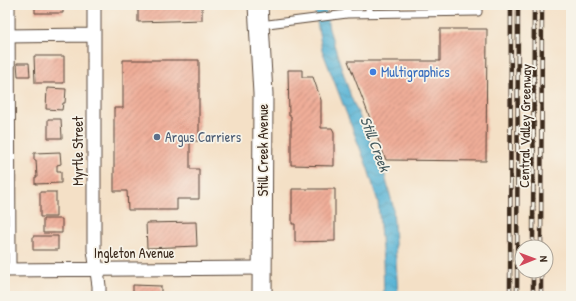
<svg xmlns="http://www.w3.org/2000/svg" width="576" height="301" font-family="'Patrick Hand',sans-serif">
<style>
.water{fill:url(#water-waves);stroke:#496e7a}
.building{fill:url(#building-hatch)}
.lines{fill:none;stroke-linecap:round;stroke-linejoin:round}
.lane-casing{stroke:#574537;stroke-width:9}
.street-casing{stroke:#574537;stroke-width:15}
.secondary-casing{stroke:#574537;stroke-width:21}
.path{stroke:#574537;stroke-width:2;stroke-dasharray:1 3;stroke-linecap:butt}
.lane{stroke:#fff;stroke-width:7}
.street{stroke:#fff;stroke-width:13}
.secondary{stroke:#fff;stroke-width:19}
.rail-casing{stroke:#3b2a1e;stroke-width:4.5}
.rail{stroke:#f7f3e8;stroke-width:3;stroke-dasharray:9;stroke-linecap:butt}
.shop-dot{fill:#3f7fe0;stroke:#f7f3e8;stroke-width:1.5}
.service-dot{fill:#5c6f8a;stroke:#f7f3e8;stroke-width:1.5}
.labels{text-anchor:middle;stroke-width:3.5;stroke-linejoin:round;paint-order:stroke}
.shop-label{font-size:14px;fill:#366cbe;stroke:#f7f3e8;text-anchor:start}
.street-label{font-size:14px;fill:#3b2a1e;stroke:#f7f3e8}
.service-label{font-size:14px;fill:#4e5e75;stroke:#f7f3e8;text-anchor:start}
.water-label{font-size:15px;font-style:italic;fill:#455a5e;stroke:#f7f3e8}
</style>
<defs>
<pattern id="water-waves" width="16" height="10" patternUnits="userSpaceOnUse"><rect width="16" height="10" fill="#57b3d5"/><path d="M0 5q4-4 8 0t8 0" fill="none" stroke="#4992ac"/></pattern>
<pattern id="building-hatch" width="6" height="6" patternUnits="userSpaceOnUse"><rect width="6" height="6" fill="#efad99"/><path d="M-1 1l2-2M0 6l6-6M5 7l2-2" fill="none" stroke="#c38d7c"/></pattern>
</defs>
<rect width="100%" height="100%" fill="#f7f3e8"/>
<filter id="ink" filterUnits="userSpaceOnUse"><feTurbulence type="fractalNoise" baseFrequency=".025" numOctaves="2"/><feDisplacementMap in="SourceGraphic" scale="8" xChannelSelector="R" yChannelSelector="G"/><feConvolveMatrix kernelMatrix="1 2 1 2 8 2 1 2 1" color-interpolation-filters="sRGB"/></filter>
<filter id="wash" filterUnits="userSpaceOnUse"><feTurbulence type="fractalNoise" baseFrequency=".012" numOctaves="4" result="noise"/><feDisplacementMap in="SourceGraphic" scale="16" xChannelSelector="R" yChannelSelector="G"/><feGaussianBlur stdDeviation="0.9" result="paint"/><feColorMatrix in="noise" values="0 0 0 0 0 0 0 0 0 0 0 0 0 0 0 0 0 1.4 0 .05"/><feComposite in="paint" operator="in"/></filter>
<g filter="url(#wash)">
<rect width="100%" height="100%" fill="#f4e0c6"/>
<path class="water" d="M314 5H325L329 29 351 97 384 172 393 206 398 296H384L383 261 378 202 368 169 322 50Z"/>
<g id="blocks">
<path class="building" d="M35 5H63V13H35Z
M138 5H202V20L138 22Z
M440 29H487L486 161 386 160 348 61H440Z
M34 56H64V83H35Z
M123 60H199V141H190V169H199V199H177V210H128L127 191H114V108H123Z
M17 63H29L30 76H18Z
M288 70H302V77H313L321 100V128H332L334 132V166L291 165V116H289Z
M47 88 66 89 65 103H63L62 110 46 109Z
M48 119H61L62 138H48Z
M60 152 61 164 57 165V171H61V183L35 184V177H37L36 160H34V153Z
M292 189H335V241L295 242V224H292Z
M40 192H56V217H40Z
M43 219H62V233H43Z
M196 222 197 246 147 248 146 223Z
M33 236H58V250H33Z
M133 285 161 286V296H133Z"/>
</g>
</g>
<g filter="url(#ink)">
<use href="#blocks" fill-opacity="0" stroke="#574537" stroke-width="1"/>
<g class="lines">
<defs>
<path id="lane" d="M11 5 12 270
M347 5V14
M369 13V5
M260 25 347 14 478 12V5"/>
<path id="street" d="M94 5V250L99 286V296
M5 36 94 35
M5 270 262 268"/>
<path id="secondary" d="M258 5 263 94 262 296"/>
</defs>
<use href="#lane" class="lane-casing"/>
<use href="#street" class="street-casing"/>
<use href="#secondary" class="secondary-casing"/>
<path class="path" d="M534 247 536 5
M533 296 534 271"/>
<use href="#lane" class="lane"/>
<use href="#street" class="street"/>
<use href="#secondary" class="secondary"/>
<defs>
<path id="rail" d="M533 247 534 5
M541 247 542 5
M533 271V296
M541 271V296
M510 296 511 5
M517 296 518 5"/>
</defs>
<use href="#rail" class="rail-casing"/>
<use href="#rail" class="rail"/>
</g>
</g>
<circle class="shop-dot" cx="373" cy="72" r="4"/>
<circle class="service-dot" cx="157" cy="137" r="4"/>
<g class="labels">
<g class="shop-label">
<text x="381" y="77">Multigraphics</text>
</g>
<g class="street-label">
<text transform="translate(525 126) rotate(-89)" y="5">Central Valley Greenway</text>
<text transform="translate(263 150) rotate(-90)" y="5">Still Creek Avenue</text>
<text transform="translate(78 151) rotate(-90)" y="5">Myrtle Street</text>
<text x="134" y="258">Ingleton Avenue</text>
</g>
<g class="service-label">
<text x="165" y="142">Argus Carriers</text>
</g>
<g class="water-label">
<text transform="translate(375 144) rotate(69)" y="5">Still Creek</text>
</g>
</g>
<rect width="576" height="301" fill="none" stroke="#f7f3e8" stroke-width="20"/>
<g transform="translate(534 259) rotate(89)"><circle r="19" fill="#f7f3e8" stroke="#aca397"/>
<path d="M0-3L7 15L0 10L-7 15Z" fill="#d1495b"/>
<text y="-6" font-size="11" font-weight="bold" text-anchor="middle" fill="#3b2a1e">N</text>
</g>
</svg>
